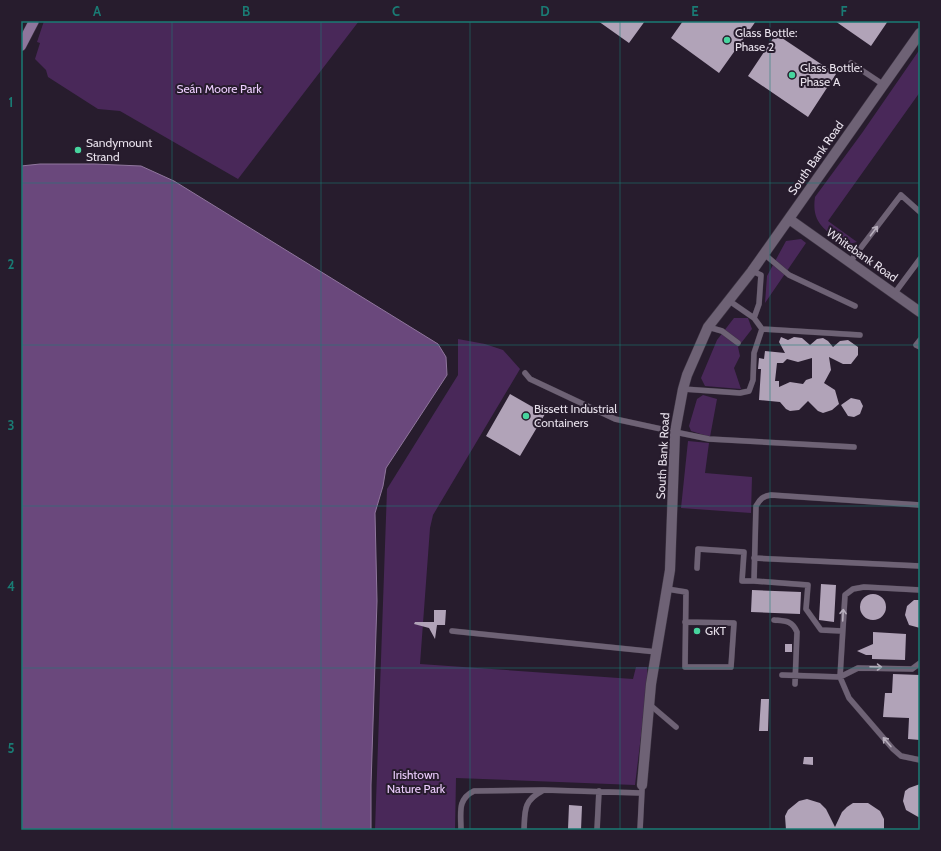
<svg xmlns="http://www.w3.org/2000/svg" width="941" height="851" font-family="Cabin,sans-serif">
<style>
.green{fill:#492859}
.water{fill:#6a487c;stroke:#90769d}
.building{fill:#b1a3b8;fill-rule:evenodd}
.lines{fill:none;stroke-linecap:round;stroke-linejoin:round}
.lane-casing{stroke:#3f3644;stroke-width:6}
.street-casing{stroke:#3f3644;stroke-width:11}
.secondary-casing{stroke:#3f3644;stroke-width:11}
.lane{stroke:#6e6275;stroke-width:5.5}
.street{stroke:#6e6275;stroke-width:10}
.secondary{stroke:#8e769c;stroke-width:10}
.oneway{stroke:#b7aebc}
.grid{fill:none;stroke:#1a7b74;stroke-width:1;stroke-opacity:0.55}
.poi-dot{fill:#47d49e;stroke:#271c2d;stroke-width:1.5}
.labels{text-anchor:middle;stroke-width:4;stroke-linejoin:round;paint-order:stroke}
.poi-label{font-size:12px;fill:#e7e0eb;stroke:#271c2d;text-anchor:start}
.park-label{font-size:12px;fill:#eccdfd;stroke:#271c2d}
.street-label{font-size:12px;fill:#e7e0eb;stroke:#271c2d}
.neatline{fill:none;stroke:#1a7b74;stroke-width:1.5}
.grid-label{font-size:13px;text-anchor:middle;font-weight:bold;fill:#1a7b74}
</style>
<rect width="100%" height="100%" fill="#271c2d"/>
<path class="green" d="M44 21H359L238 179 120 111 98 109 48 77 46 70 35 59 40 43 37 42Z
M920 49V92L828 221 857 242 845 245C826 230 811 224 815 197L862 133Z
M801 239 806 243 765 303 767 276 786 241Z
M734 318H748L752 329 738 347 740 356 734 368 741 389 705 386 701 378 717 340Z
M458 339 485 344 503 350 520 369 433 515 430 528 420 664 633 679 636 667H647L648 679 635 785 456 778 455 830H375L387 489 458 375Z
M703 395 717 399 710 437 691 431 689 426 697 399Z
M688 441 709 443 705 473 752 477 751 513 681 508Z"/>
<path class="water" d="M40 164H94L141 166 174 181 438 344 446 357 447 375 386 468 383 486 375 513 377 601 371 785V830H21V166Z"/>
<path class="building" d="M598 21H645L629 43Z
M683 21H756L719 73 671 38Z
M835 21H888L871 46Z
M776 34 836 74 808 117 748 76Z
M781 337 788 340 794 337 802 338 810 345 817 339 823 338 828 341 833 347 840 341 848 340 858 347V355L851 364H843L829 357 831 370 824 383 835 390 839 404 832 410 823 413 818 411 808 401 799 410 790 411 786 409 780 402 759 400 761 369H758L759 358 764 359 765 351 785 353 779 342ZM812 358V378L806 380 803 384 790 382 779 387V381H775L777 363H783L787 359 798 362Z
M510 394 545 414 520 456 486 436Z
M851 398 860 400 863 406 860 414 854 417 848 416 841 405Z
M821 584 836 585 834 622 819 620Z
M752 590 801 592 800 614 751 612Z
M860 607a13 13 0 1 1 26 0a13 13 0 1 1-26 0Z
M914 600H920V628L909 625 905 615 907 606Z
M434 610H446L445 625H437L435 639 429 628 414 624 415 622H434Z
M873 632 906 634 905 660 872 659V655H866L857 651 873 644Z
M785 644H792V652H785Z
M893 674 920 675V740L908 739 909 718 883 717 885 693H892Z
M761 699H769L768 731H759Z
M804 757H813V765L803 764Z
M920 784V818L906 810 903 801 905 791 909 788Z
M807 799 820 803 826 809 835 827 842 812 847 807 853 803H868L880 811 884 819V830H786L785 816 788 810 799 801Z
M569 805 582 806 581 830 568 829Z"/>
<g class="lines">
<defs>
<path id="lane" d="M851 63 884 85
M764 254 789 275 855 306
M850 262 901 195 920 212
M894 294 920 259
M728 300 754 318 759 304 761 275 752 271
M708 327 722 331 738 343
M762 329 860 335
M920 340 916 345 920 347
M525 373 530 379 615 419 675 432 709 439 854 447
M683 389 740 393 749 391 753 380 754 353 762 329 754 318
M754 558 920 566
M697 568 698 549 744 552 742 581H754
M667 589 686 592 685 667H731L734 623 685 622
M920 590 864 587 853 589 845 595 840 677 849 698 893 749 901 756 920 760
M774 620C785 621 792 620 797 632L795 684
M452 631 657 652
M842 631 821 630 806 609 808 585 754 581 756 506C760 499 763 496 771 495L920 505
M782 675 840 677 858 668 912 669 920 663
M649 704 676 727
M461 830C461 813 457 799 474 791L544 790 641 793
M524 830C525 811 523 801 542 791
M597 830 599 791
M640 830 642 790"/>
<path id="street" d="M789 219 920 312
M642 785 651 684 670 570 675 432 683 389 687 375 708 327 752 271 920 33"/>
<path id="secondary" d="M21 46 34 21"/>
</defs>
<use href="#lane" class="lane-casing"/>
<use href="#street" class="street-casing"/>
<use href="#secondary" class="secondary-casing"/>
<use href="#lane" class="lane"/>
<use href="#street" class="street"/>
<use href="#secondary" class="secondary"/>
</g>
<defs><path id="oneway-shaft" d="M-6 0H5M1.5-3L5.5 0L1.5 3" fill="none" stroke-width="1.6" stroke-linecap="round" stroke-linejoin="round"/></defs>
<g class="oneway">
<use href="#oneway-shaft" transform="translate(874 231) rotate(-53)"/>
<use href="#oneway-shaft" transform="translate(843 615) rotate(-87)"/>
<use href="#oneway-shaft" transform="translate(876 667) rotate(1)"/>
<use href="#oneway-shaft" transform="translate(887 742) rotate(-131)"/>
</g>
<path class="grid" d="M172 21V830M321 21V830M470 21V830M620 21V830M770 21V830M21 183H920M21 345H920M21 506H920M21 668H920"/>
<g class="poi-dot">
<circle cx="727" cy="40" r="4"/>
<circle cx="792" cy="75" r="4"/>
<circle cx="78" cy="150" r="4"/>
<circle cx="526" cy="416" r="4"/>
<circle cx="697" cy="631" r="4"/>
</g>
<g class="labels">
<g class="poi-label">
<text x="735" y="37">Glass Bottle:<tspan x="735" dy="14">Phase 2</tspan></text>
<text x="800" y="72">Glass Bottle:<tspan x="800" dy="14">Phase A</tspan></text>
<text x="86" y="147">Sandymount<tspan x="86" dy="14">Strand</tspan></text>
<text x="534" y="413">Bissett Industrial<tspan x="534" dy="14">Containers</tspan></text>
<text x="705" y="635">GKT</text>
</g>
<g class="park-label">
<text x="219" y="93">Seán Moore Park</text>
<text x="416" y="779">Irishtown<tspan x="416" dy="14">Nature Park</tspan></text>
</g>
<g class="street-label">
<text transform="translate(816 158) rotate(-55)" y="4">South Bank Road</text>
<text transform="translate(862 255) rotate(35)" y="4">Whitebank Road</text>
<text transform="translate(663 456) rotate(-87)" y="4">South Bank Road</text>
</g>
</g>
<rect width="941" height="851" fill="none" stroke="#271c2d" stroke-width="44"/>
<rect x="22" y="22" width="897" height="807" class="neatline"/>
<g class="grid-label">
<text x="97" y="16">A</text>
<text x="246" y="16">B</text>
<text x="396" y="16">C</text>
<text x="545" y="16">D</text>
<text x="695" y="16">E</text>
<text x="844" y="16">F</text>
<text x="11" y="107">1</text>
<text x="11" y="269">2</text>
<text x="11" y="430">3</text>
<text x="11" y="591">4</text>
<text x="11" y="753">5</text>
</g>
</svg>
